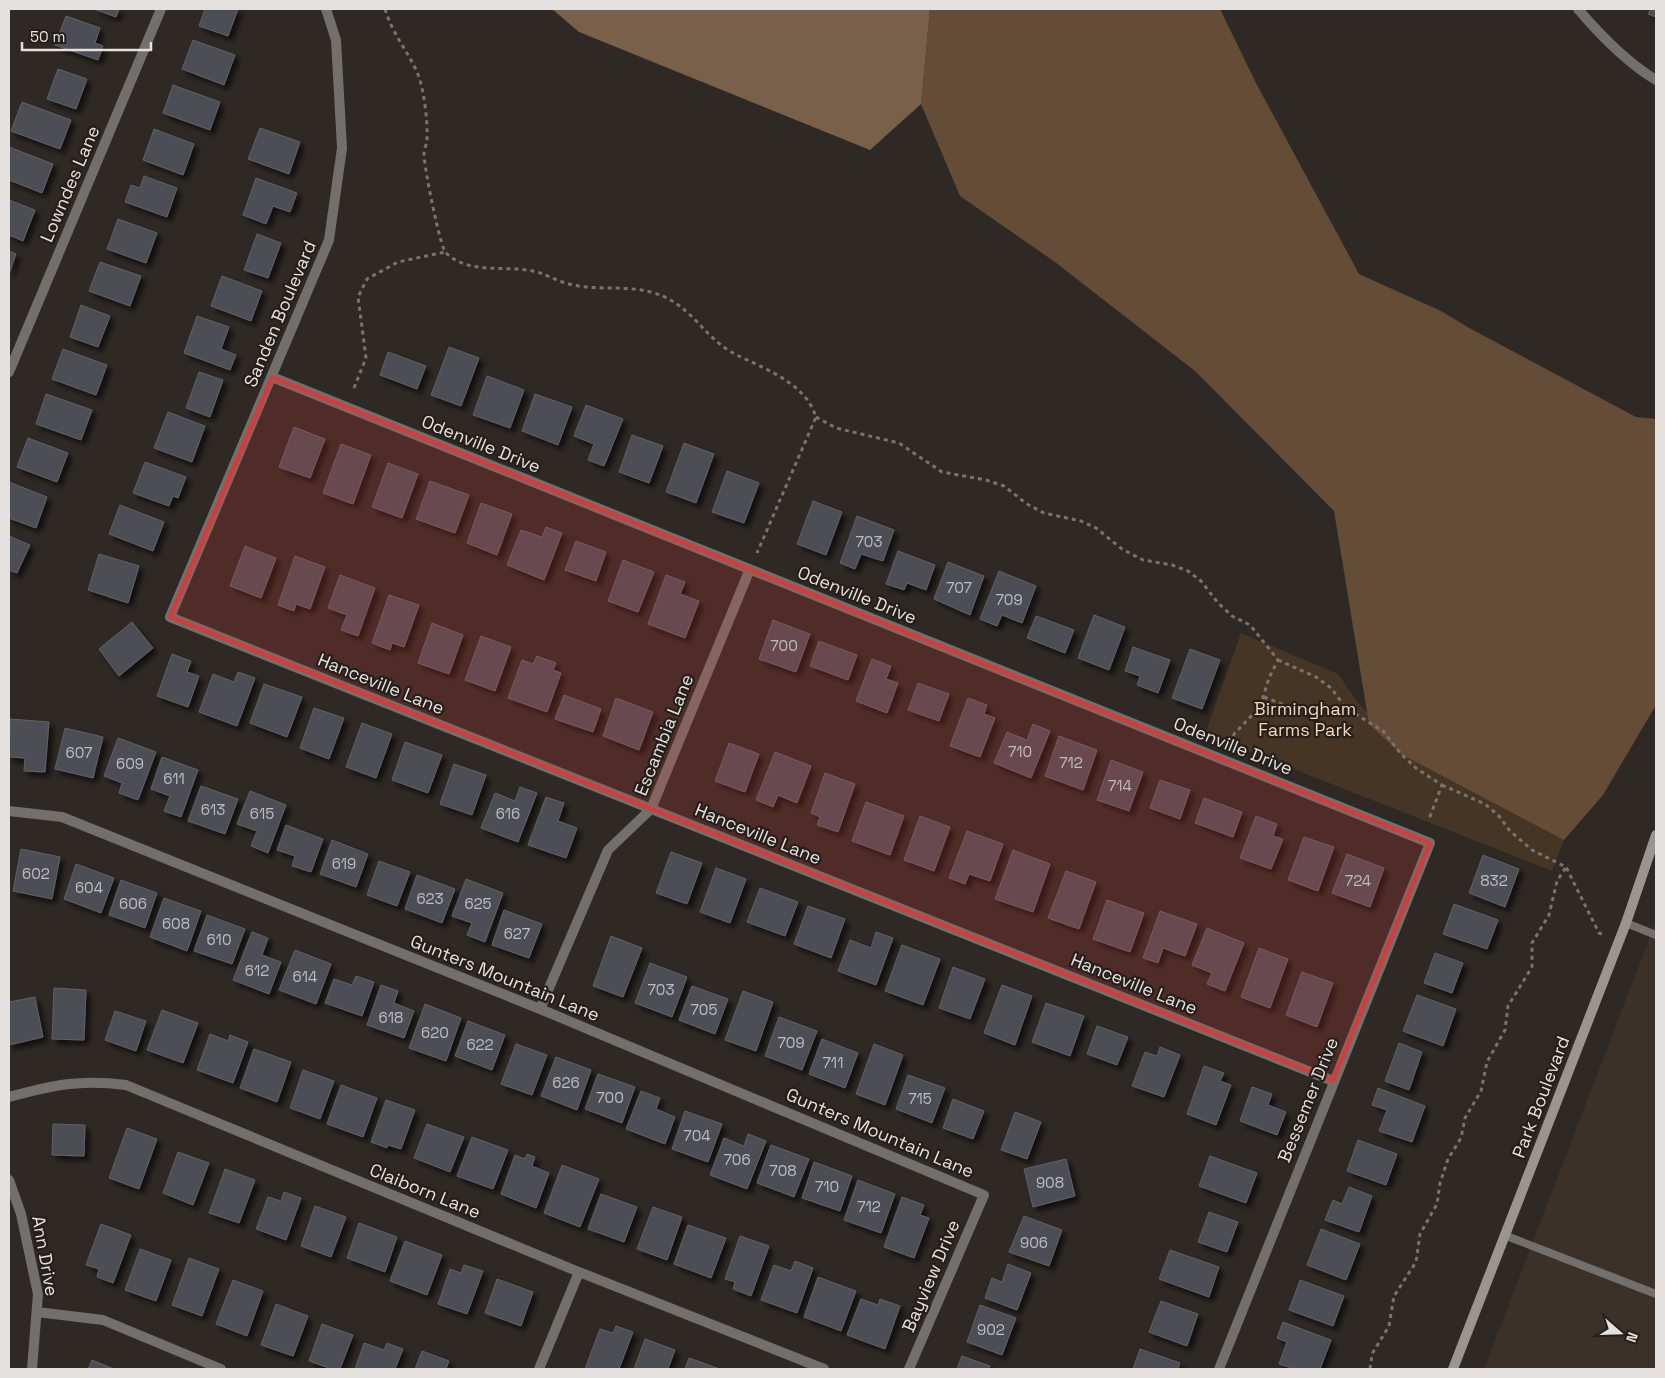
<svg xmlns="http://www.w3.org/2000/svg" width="1665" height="1378" font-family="'Space Grotesk',sans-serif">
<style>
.built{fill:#3c3128}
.green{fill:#463525}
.forest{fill:#644c36}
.water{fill:#79604a}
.building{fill:#4e4d54;stroke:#616067;filter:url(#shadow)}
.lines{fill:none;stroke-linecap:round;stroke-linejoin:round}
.path{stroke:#78736f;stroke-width:3;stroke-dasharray:4 4;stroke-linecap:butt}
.service{stroke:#726f6c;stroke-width:8}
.minor{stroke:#726f6c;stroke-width:10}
.secondary{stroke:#9a9591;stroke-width:10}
.marked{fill:#d83a3a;fill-opacity:0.2;stroke:#d83a3a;stroke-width:4;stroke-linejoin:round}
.labels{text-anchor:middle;stroke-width:4.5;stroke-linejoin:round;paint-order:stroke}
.number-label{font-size:15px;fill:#bfbcbc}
.street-label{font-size:18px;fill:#e5e1de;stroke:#251f1b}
.park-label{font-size:18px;fill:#fbd6b4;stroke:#251f1b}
</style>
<defs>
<filter id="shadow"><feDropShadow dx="4.5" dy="4.5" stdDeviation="2.5" flood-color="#0009"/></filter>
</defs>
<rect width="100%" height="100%" fill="#2e2924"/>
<path class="built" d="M1656 921V1369H1484Z"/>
<path class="green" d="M1241 633 1338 674 1359 704 1419 762 1564 840 1552 871 1205 734Z"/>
<path class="forest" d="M930 9H1220L1257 85 1359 274 1441 311 1471 329 1636 417 1656 419V705L1603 795 1564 840 1401 754 1369 724 1334 511 1195 371 1055 262 960 196 921 104Z"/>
<path class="water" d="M552 9H930L921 104 870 150 579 32Z"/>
<path class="building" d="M94 9H119L116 17Z
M205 9H238L228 36 199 26Z
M1651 9H1656V17L1648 14Z
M66 16 100 28 95 43 103 46 98 60 55 45Z
M193 40 235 55 224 85 182 69Z
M58 69 87 79 76 109 47 99Z
M173 85 220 102 210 130 163 113Z
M22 102 71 120 60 149 11 131Z
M260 128 300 142 289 174 248 159Z
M154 129 194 144 183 175 143 160Z
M9 147 53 164 42 193 9 180Z
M144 176 177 188 167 217 125 202 131 185 140 188Z
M256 178 297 193 290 212 273 206 266 224 243 215Z
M9 200 35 210 23 241 9 235Z
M118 219 157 233 146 263 107 249Z
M257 234 281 243 268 278 244 270Z
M9 251 16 254 9 274Z
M100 262 141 276 130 306 89 291Z
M222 276 262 291 251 321 211 306Z
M81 305 110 316 98 347 70 337Z
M197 316 229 327 221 349 236 355 230 370 184 353Z
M449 347 479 358 461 406 431 395Z
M63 349 107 365 96 395 52 379Z
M388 352 426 366 417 389 380 375Z
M199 372 223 380 210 417 186 408Z
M487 376 524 390 510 428 473 415Z
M46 394 92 410 81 440 36 424Z
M535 394 572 407 558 445 522 431Z
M586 405 623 419 604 466 588 460 594 444 574 436Z
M168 412 205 426 192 462 154 448Z
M294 427 325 439 310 478 279 467Z
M632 435 663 446 649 483 619 472Z
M28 438 68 453 57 482 17 467Z
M684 443 714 454 696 503 666 492Z
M341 444 371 455 353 504 323 493Z
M145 462 186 477 178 498 173 496 169 506 133 493Z
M388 463 418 474 402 518 372 507Z
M727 471 759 483 744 523 712 512Z
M430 481 469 495 455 533 416 519Z
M9 482 47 497 36 528 9 518Z
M813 501 842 512 826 555 797 544Z
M481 503 512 514 497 555 467 543Z
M120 505 164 522 153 551 109 534Z
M857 516 894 530 883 561 861 554 855 569 840 563Z
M546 527 562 533 544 580 507 565 521 530 542 537Z
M9 536 30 545 17 573 9 570Z
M576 541 606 552 596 581 565 570Z
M245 546 276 558 261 598 230 586Z
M898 551 935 565 926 590 907 583 904 590 886 584Z
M99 554 139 566 128 603 88 590Z
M295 556 325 567 310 609 296 604 294 611 278 605Z
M623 560 654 572 638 612 608 601Z
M948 562 984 576 970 615 934 599Z
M999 571 1036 586 1022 623 1002 615 997 626 980 619Z
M340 575 375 588 358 636 341 630 347 615 328 608Z
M666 575 685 582 680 594 699 601 685 638 648 624Z
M389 595 419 605 404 647 392 643 390 650 372 643Z
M1094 615 1125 627 1109 670 1078 658Z
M1036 616 1074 630 1065 653 1027 638Z
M773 620 810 634 796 672 759 659Z
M132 622 153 648 119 676 99 649Z
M432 623 463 635 449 674 418 663Z
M481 636 511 647 495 691 465 680Z
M819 641 857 655 848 680 810 666Z
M1133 647 1170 660 1158 693 1137 685 1140 676 1125 671Z
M1190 649 1220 660 1202 709 1172 698Z
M172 654 191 661 187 672 199 676 188 707 157 696Z
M537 656 556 663 553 670 561 673 547 712 508 698 522 660 533 664Z
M872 659 891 666 886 679 898 683 887 713 856 701Z
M238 672 255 678 237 726 199 712 213 674 234 682Z
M918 683 949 694 939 721 908 710Z
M264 684 302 697 287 737 250 723Z
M564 695 601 709 593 732 555 719Z
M616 698 653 712 639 750 603 736Z
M968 698 987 705 984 714 995 718 980 757 950 746Z
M314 708 344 718 329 759 300 748Z
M10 719 49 722 45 772 24 771 25 758 9 757Z
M362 723 392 734 376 778 346 767Z
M1033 724 1050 731 1031 778 994 763 1007 732 1027 740Z
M65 728 103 737 93 778 55 769Z
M1059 736 1097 750 1083 790 1045 776Z
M118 738 156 752 138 800 119 793 122 783 104 776Z
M405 742 442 755 428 793 392 780Z
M729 743 759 754 745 792 715 781Z
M775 752 811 766 797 803 778 795 773 807 756 800Z
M162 757 198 770 181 817 164 811 170 796 151 789Z
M1111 760 1143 772 1129 811 1097 800Z
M454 764 486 775 472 815 440 804Z
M825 773 855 784 838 832 817 825 820 817 811 813Z
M1160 780 1190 790 1180 819 1150 808Z
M201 786 238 799 225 834 188 821Z
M520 787 537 793 518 842 481 828 495 793 515 801Z
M250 791 286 805 268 853 251 846 257 831 237 824Z
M546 797 564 803 558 821 577 828 566 858 528 845Z
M1204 798 1242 812 1233 837 1195 823Z
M866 802 904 816 890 855 852 841Z
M920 816 950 827 934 871 904 860Z
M1256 816 1277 824 1273 836 1283 839 1271 869 1240 858Z
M286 825 323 839 311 872 292 866 295 856 277 850Z
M967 831 1003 844 990 881 969 874 965 884 949 878Z
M1304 837 1334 847 1318 891 1288 880Z
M332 840 368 854 356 887 320 874Z
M21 849 60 857 52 899 13 891Z
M1013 850 1050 864 1033 912 995 899Z
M671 852 702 863 687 904 656 893Z
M1347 854 1384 868 1370 907 1332 893Z
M1483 855 1519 869 1505 907 1469 893Z
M379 861 410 872 397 906 367 895Z
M76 864 114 878 101 913 64 899Z
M716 868 746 879 730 923 700 912Z
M1066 871 1096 882 1079 929 1048 918Z
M417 875 455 889 442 923 405 909Z
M466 879 503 893 485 942 467 935 472 923 452 916Z
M121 880 157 893 145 928 109 915Z
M760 888 798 902 785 936 747 922Z
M164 898 201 911 187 951 150 937Z
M1107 900 1144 913 1130 952 1093 939Z
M1454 904 1498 920 1487 949 1443 934Z
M808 906 845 919 831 958 794 944Z
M504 910 542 924 529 958 492 945Z
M1160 911 1197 924 1185 956 1163 948 1158 963 1143 958Z
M207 915 245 929 232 964 194 951Z
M1207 928 1244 943 1225 991 1207 984 1212 973 1192 965Z
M252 932 268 938 262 955 281 962 269 994 233 980Z
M876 932 893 938 876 985 838 971 850 940 871 948Z
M611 936 642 948 623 997 593 986Z
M902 945 940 959 923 1005 885 991Z
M1259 948 1288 959 1270 1008 1241 997Z
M295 950 331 964 316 1004 279 990Z
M1435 953 1463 963 1452 993 1424 983Z
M650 963 687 977 672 1017 635 1003Z
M953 967 985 979 970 1019 939 1008Z
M1302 972 1333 983 1317 1027 1286 1015Z
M356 976 374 982 362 1016 325 1003 334 979 352 985Z
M381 985 398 991 394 1003 414 1011 404 1038 367 1025Z
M1002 985 1032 996 1015 1045 984 1033Z
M692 986 728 999 715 1034 679 1020Z
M54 988 86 990 84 1040 52 1039Z
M743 991 773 1002 756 1051 725 1040Z
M1417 995 1456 1009 1443 1046 1403 1031Z
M35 997 43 1037 9 1045V1002Z
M1046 1003 1084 1016 1070 1056 1032 1042Z
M425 1004 461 1018 446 1061 409 1048Z
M162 1010 198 1023 183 1063 147 1050Z
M115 1011 146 1021 136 1051 105 1040Z
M779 1017 817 1031 802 1070 765 1056Z
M468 1021 505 1035 492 1070 455 1056Z
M1097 1026 1128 1037 1117 1065 1087 1054Z
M210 1034 228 1041 230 1035 248 1042 233 1083 197 1070Z
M822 1039 858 1053 845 1088 809 1074Z
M1399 1043 1422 1052 1409 1090 1385 1081Z
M516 1044 547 1055 532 1095 501 1084Z
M874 1044 903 1055 885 1105 856 1094Z
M1160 1047 1180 1055 1164 1097 1132 1086 1145 1052 1157 1056Z
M254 1049 291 1062 277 1102 240 1088Z
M556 1057 591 1070 577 1110 541 1096Z
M1204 1066 1224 1073 1220 1081 1231 1085 1216 1125 1187 1114Z
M303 1070 334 1081 320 1119 290 1108Z
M598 1074 635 1087 622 1123 585 1109Z
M908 1075 945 1088 932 1123 896 1109Z
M341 1085 377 1098 363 1137 327 1124Z
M1252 1087 1272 1094 1268 1105 1286 1112 1277 1135 1240 1121Z
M1378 1088 1425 1106 1412 1142 1379 1131 1387 1110 1372 1105Z
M641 1091 660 1098 656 1109 675 1117 665 1144 626 1129Z
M953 1099 984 1111 973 1139 943 1128Z
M386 1100 415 1110 401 1149 388 1145 387 1148 371 1142Z
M685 1111 722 1124 708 1162 672 1149Z
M1015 1112 1041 1122 1027 1159 1001 1150Z
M53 1124 85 1125 84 1156 52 1155Z
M427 1124 464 1137 450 1172 414 1158Z
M127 1128 157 1139 139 1189 109 1178Z
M748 1134 766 1141 747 1189 710 1175 724 1138 744 1146Z
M472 1137 508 1150 493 1189 457 1176Z
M1358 1140 1397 1154 1386 1185 1347 1171Z
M771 1145 809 1159 794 1197 757 1183Z
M178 1152 209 1163 193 1205 163 1193Z
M527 1154 535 1157 532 1166 549 1173 536 1208 501 1194 515 1155 525 1159Z
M1210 1156 1257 1173 1246 1203 1199 1186Z
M1066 1159 1075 1196 1033 1207 1024 1169Z
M814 1162 852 1176 840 1211 802 1198Z
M562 1165 599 1179 580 1227 544 1213Z
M225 1169 255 1180 239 1223 209 1213Z
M858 1180 895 1194 881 1233 844 1220Z
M1349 1187 1372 1196 1359 1232 1325 1220 1333 1200 1342 1204Z
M284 1192 301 1198 286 1240 256 1229 268 1197 281 1201Z
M601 1194 637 1207 624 1242 588 1229Z
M902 1197 924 1205 920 1215 929 1218 914 1258 884 1247Z
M315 1206 346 1217 331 1257 301 1246Z
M653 1207 682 1217 667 1260 637 1249Z
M1209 1212 1238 1222 1227 1252 1198 1242Z
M1024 1216 1062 1230 1049 1266 1009 1252Z
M359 1223 397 1237 385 1272 347 1258Z
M101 1224 131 1235 113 1283 97 1277 99 1269 86 1265Z
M688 1225 726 1238 711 1278 674 1264Z
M1321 1229 1360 1244 1346 1280 1307 1265Z
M740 1236 769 1246 751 1296 733 1289 735 1282 725 1279Z
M405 1241 442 1255 427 1295 390 1281Z
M140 1249 171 1260 156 1301 125 1290Z
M1170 1250 1219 1267 1209 1297 1159 1279Z
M189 1258 219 1269 202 1316 172 1305Z
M795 1261 813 1268 797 1313 761 1300 774 1265 791 1271Z
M1008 1264 1031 1273 1017 1310 985 1298 992 1278 1002 1282Z
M464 1265 483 1271 467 1314 438 1304 450 1269 461 1273Z
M818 1277 856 1291 841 1331 804 1317Z
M497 1279 533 1292 521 1326 485 1313Z
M233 1280 263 1291 247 1336 216 1324Z
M1300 1280 1344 1296 1333 1326 1289 1310Z
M861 1299 878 1305 880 1299 900 1306 885 1349 847 1335Z
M1161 1301 1198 1314 1187 1346 1149 1332Z
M276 1304 308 1316 293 1356 261 1345Z
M980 1305 1016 1318 1002 1355 967 1342Z
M1283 1322 1331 1340 1320 1369H1295L1279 1364 1287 1342 1277 1338Z
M322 1324 353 1335 340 1369H332L309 1361Z
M616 1326 633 1332 619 1369H585L600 1329 613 1333Z
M645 1339 675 1350 668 1369H634Z
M364 1343 384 1350 387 1343 403 1349 395 1369H355Z
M1140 1349 1180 1363 1178 1369H1133Z
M422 1351 449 1361 446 1369H415Z
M962 1356 990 1366 989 1369H957Z
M689 1358 720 1369H685Z
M92 1360 114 1369H88Z"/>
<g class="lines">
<path class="path" d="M385 9C393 35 407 50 417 72 424 88 428 122 427 139 427 144 424 149 424 154 424 166 440 248 446 253 469 275 505 265 533 271 546 274 557 281 569 284 595 291 624 285 651 292 692 303 702 337 735 354 764 369 805 382 816 417L757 553
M354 388 366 358 358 297 367 279 398 262 445 252
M816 417 836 428 899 443 942 472 986 480 1004 486 1027 504 1044 513 1081 521 1096 528 1122 549 1143 560 1172 565 1188 571 1201 581 1218 603 1232 616 1250 625 1278 660 1269 678 1260 707 1234 734 1230 745
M1278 660 1316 677 1331 688 1346 708 1383 731 1401 754 1417 769 1442 785 1429 819
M1264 697 1284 705
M1334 715 1344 706
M1442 785 1485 804 1499 816 1510 831 1532 850 1566 867 1599 933 1605 935
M1370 1369 1372 1354 1389 1326 1394 1296 1416 1262 1420 1234 1437 1204 1440 1183 1448 1159 1461 1138 1465 1118 1481 1091 1487 1062 1505 1030 1508 1006 1532 967V943L1549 915 1557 881 1566 867"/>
<path class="service" d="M1626 923 1656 935
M1504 1235 1656 1294"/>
<path class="minor" d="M326 9 336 40 342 148 329 240 170 617 1333 1081
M1578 9C1601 36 1626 62 1656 80
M9 372 161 9
M272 377 1430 843 1219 1369
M9 811 62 817 540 1009 984 1195 909 1369
M540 1009 608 850 651 809 750 569
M9 1097C53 1085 80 1079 126 1085L579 1272 824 1369
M9 1180 21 1214 38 1294 32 1369
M37 1312 103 1320 221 1369
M539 1369 579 1272"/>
<path class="secondary" d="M1453 1369 1626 923 1656 835"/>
</g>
<path class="marked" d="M272 377 1430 843 1333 1081 170 617Z"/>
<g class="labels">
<g class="number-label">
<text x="869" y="547">703</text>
<text x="959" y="593">707</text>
<text x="1009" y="605">709</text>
<text x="784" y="651">700</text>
<text x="1020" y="757">710</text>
<text x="79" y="758">607</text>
<text x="1071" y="768">712</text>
<text x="130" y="769">609</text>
<text x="174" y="784">611</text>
<text x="1120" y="791">714</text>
<text x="213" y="815">613</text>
<text x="262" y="819">615</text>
<text x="508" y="819">616</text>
<text x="344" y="869">619</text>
<text x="36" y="879">602</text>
<text x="1358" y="886">724</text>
<text x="1494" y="886">832</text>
<text x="89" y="893">604</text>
<text x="430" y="904">623</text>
<text x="133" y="909">606</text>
<text x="478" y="909">625</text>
<text x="176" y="929">608</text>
<text x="517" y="939">627</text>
<text x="219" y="945">610</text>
<text x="257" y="976">612</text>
<text x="305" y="982">614</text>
<text x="661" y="995">703</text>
<text x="704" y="1015">705</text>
<text x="391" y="1023">618</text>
<text x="435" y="1038">620</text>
<text x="791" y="1048">709</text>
<text x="480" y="1050">622</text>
<text x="833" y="1068">711</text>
<text x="566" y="1088">626</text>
<text x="610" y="1103">700</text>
<text x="920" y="1104">715</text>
<text x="697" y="1141">704</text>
<text x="737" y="1165">706</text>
<text x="783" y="1176">708</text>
<text x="1050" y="1188">908</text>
<text x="827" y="1192">710</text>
<text x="869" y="1212">712</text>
<text x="1034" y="1248">906</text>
<text x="991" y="1335">902</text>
</g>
<g class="street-label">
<text transform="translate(70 184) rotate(-67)" y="6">Lowndes Lane</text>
<text transform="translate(280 314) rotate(-67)" y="6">Sanden Boulevard</text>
<text transform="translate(481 444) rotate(22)" y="6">Odenville Drive</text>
<text transform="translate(857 595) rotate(22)" y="6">Odenville Drive</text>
<text transform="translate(381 684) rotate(22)" y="6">Hanceville Lane</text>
<text transform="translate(664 735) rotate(-68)" y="6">Escambia Lane</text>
<text transform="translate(1233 746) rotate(22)" y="6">Odenville Drive</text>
<text transform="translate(758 834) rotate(22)" y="6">Hanceville Lane</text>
<text transform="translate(505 978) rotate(22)" y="6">Gunters Mountain Lane</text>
<text transform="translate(1134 984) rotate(22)" y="6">Hanceville Lane</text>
<text transform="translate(1541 1097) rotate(-69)" y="6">Park Boulevard</text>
<text transform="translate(1308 1100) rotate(-68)" y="6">Bessemer Drive</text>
<text transform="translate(880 1133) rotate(23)" y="6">Gunters Mountain Lane</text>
<text transform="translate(425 1191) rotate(22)" y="6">Claiborn Lane</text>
<text transform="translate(45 1256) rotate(80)" y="6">Ann Drive</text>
<text transform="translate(931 1276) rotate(-67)" y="6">Bayview Drive</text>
</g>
<g class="park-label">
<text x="1305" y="715">Birmingham<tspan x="1305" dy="21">Farms Park</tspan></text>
</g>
</g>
<rect width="1665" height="1378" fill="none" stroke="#e5e1de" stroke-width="20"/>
<g transform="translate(1620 1333) rotate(110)" stroke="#251f1b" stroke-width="4" paint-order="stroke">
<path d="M0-4L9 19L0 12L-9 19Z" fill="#e5e1de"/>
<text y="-8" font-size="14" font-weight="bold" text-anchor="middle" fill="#e5e1de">N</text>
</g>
<path d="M22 42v8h129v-8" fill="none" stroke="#e5e1de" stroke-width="2.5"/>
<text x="30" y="42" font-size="15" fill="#e5e1de" stroke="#251f1b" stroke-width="4" paint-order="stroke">50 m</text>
</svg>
